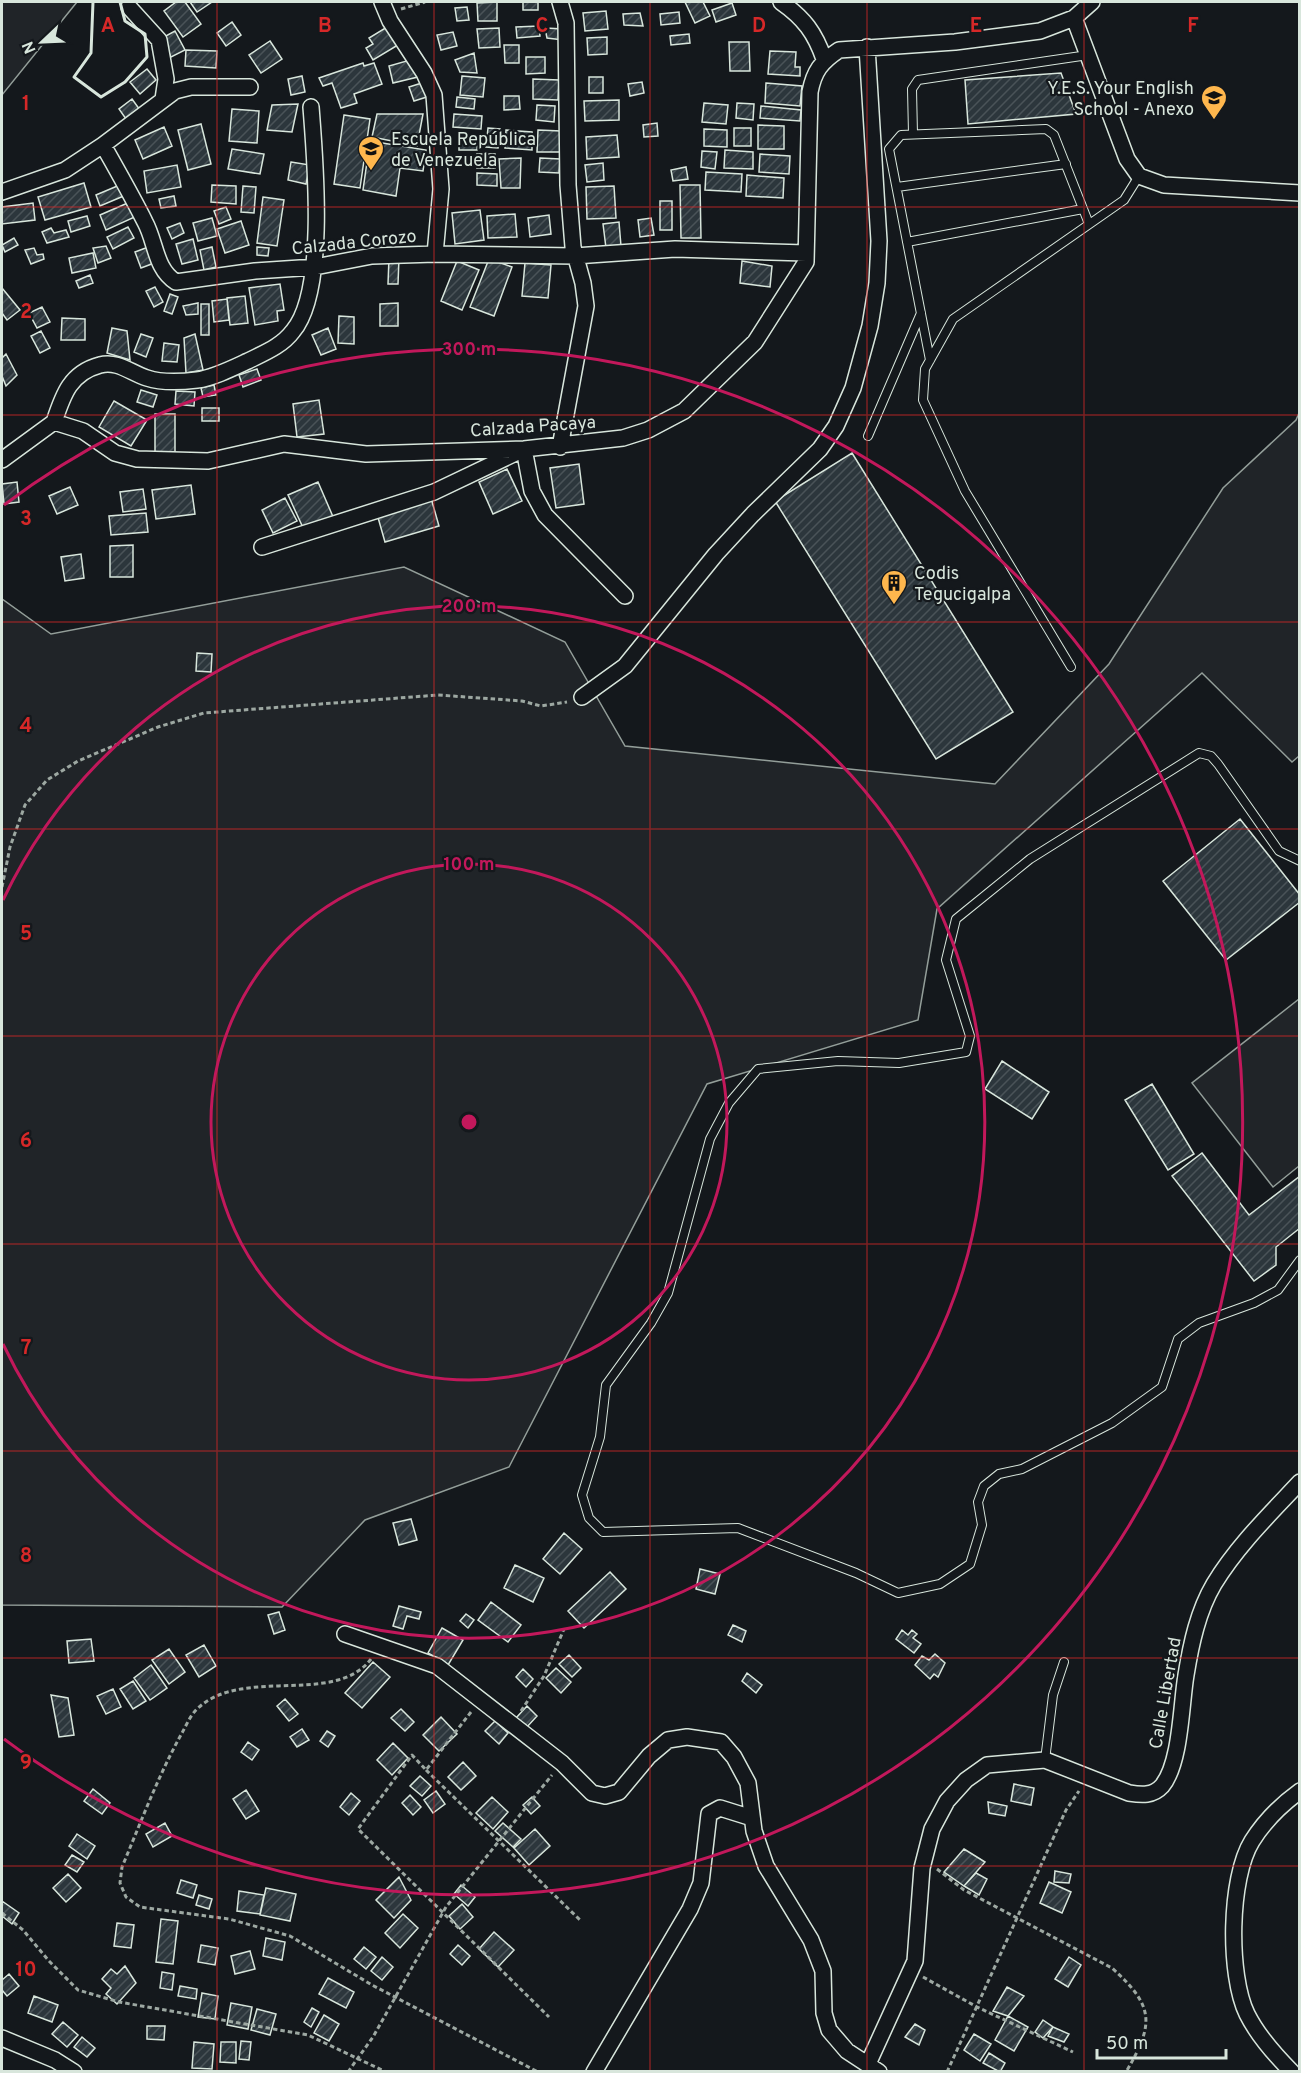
<svg xmlns="http://www.w3.org/2000/svg" width="1301" height="2073" font-family="Overpass,sans-serif">
<style>
.green{fill:#202428;stroke:#939e99;stroke-width:1.5}
.building{fill:url(#building-hatch);stroke:#d8e6dc;stroke-width:1.5}
.lines{fill:none;stroke-linecap:round;stroke-linejoin:round}
.service-casing{stroke:#d8e6dc;stroke-width:10}
.minor-casing{stroke:#d8e6dc;stroke-width:18}
.path{stroke:#9da8a2;stroke-width:3;stroke-dasharray:4.5 3;stroke-linecap:butt}
.service{stroke:#14181c;stroke-width:8}
.minor{stroke:#14181c;stroke-width:15}
.wall{stroke:#d8e6dc;stroke-width:3}
.grid{fill:none;stroke:#d62828;stroke-width:1.5;stroke-opacity:0.55}
.ring{fill:none;stroke:#c2185b;stroke-width:3}
.labels{text-anchor:middle;stroke-width:4.5;stroke-linejoin:round;paint-order:stroke}
.poi-label{font-size:18px;fill:#d8e6dc;stroke:#14181c;text-anchor:start}
.street-label{font-size:18px;fill:#d8e6dc;stroke:#14181c}
.grid-label{font-size:20px;text-anchor:middle;font-weight:bold;fill:#d62828;stroke:#14181c;stroke-width:4.5;stroke-linejoin:round;paint-order:stroke}
.centre{fill:#c2185b;stroke:#14181c;stroke-width:3}
.ring-label{font-size:18px;text-anchor:middle;font-weight:bold;fill:#c2185b;stroke:#14181c;stroke-width:4.5;stroke-linejoin:round;paint-order:stroke}
</style>
<defs>
<pattern id="building-hatch" width="6" height="6" patternUnits="userSpaceOnUse" patternTransform="scale(1.5)"><rect width="6" height="6" fill="#2c363c"/><path d="M-1 1l2-2M0 6l6-6M5 7l2-2" fill="none" stroke="#4a5358"/></pattern>
</defs>
<rect width="100%" height="100%" fill="#14181c"/>
<path class="green" d="M2 2H77L2 95Z
M1299 413V756L1292 762 1202 673 937 909 918 1020 707 1084 509 1467 365 1520 282 1607 2 1605V599L51 634 404 567 565 642 625 746 995 784 1109 664 1223 488 1296 420Z
M1299 999V1166L1273 1187 1192 1083Z"/>
<path class="building" d="M176 2H185L201 24 183 37 164 11Z
M190 2H212L197 12Z
M497 2V21H478L477 3Z
M523 2H538V10H523Z
M685 2H703L710 16 695 23Z
M732 3 736 15 716 22 712 10Z
M467 7 469 20 457 21 455 8Z
M606 11 608 29 585 31 583 13Z
M679 12 680 23 661 25 660 14Z
M640 13 643 26 624 25 623 14Z
M232 22 241 35 226 46 217 33Z
M539 26 540 36 517 38 516 27Z
M387 27 398 45 373 60 366 48 373 44 369 38Z
M499 28 500 47 479 48 477 29Z
M545 28 563 29V40L547 38Z
M175 31 185 50 171 57 162 38Z
M453 32 457 46 441 50 437 35Z
M689 34 690 43 671 45 670 36Z
M607 37V54L588 55 587 38Z
M270 41 282 59 261 73 249 55Z
M729 42H749L750 71H730Z
M504 45H519V63H505Z
M186 50 217 51 216 68 185 66Z
M770 51 796 52 795 67H800V76L768 74Z
M474 53 477 73 460 72 455 60Z
M526 57H545V73L526 74Z
M410 60 422 76 393 83 389 66Z
M363 63 364 66 374 63 382 84 354 94 357 103 341 108 332 83 323 86 319 78Z
M147 69 156 80 140 94 130 82Z
M1061 73 1076 114 968 124 965 80Z
M302 76 305 92 291 95 288 79Z
M462 76 485 78 483 97 460 95Z
M589 77H603V93H589Z
M533 79 559 80 558 100 533 99Z
M425 82 430 96 414 101 409 87Z
M642 82 644 93 630 96 628 84Z
M766 83 802 86 800 106 765 103Z
M504 96H519L520 109 504 110Z
M457 97 475 99 474 109 456 107Z
M132 99 140 110 126 119 119 109Z
M619 100V120L585 121 584 101Z
M704 103 728 105 726 124 702 122Z
M737 103 754 104 753 120 736 118Z
M298 104 292 132 267 130 272 105Z
M537 105 555 106 554 122 536 120Z
M761 106 801 110 800 121 760 118Z
M232 109 259 111 257 143 229 141Z
M377 114H423L417 146 372 137Z
M454 114 482 116 481 129 453 127Z
M344 115 370 119 360 188 334 184Z
M657 123 658 136 644 137 643 125Z
M201 124 211 164 188 170 178 130Z
M758 125 784 126V149H758Z
M164 127 172 146 143 159 135 140Z
M488 128 500 129 498 148 486 147Z
M734 128H751V146H734Z
M704 129 727 130V147L704 146Z
M506 130 532 132V150L505 148Z
M538 130 561 131V152H537Z
M617 135 619 157 587 159 586 137Z
M459 136 478 137 477 150H459Z
M370 141 426 150 423 171 400 168 396 196 363 190Z
M232 149 264 154 260 174 228 169Z
M725 150 753 152V169L724 168Z
M702 151 717 152 715 169 701 167Z
M477 154H495V168H477Z
M760 154 790 156 789 174 759 172Z
M521 158 520 188H501L499 159Z
M540 158 560 159 559 173 539 172Z
M291 162 310 165 306 184 288 180Z
M603 163 604 180 587 182 585 165Z
M177 165 181 187 147 193 144 171Z
M686 167 688 179 673 181 671 170Z
M706 172 742 174 741 192 705 190Z
M477 173 497 174V186L477 185Z
M747 175 784 178 783 198 746 196Z
M84 183 91 207 45 220 38 197Z
M122 184 126 195 100 206 96 195Z
M212 185 236 186V204L211 202Z
M680 185H700L701 238H681Z
M243 186 256 187 254 213 241 212Z
M614 186 616 218 587 219 586 187Z
M174 196 176 206 161 208 159 199Z
M263 197 284 200 277 246 257 243Z
M660 201H672V230H660Z
M130 202 137 216 106 230 100 215Z
M33 203 35 220 2 224V207Z
M226 207 231 219 219 224 214 211Z
M480 210 484 240 455 244 452 213Z
M515 214 517 237 488 238 487 216Z
M549 215 551 234 530 237 528 218Z
M87 216 90 226 71 232 68 221Z
M212 218 217 236 198 241 193 223Z
M651 218 654 235 640 237 638 220Z
M241 221 249 245 225 253 217 229Z
M619 222 621 246 606 248 603 224Z
M180 223 184 233 172 239 167 228Z
M128 227 134 238 113 249 107 237Z
M51 228 54 233 66 230 69 237 47 243 42 232Z
M14 238 18 245 5 252 2 245Z
M193 239 198 260 182 264 176 244Z
M106 246 111 258 98 263 93 248Z
M151 246 157 262 141 268 135 252Z
M212 247 216 267 204 270 200 250Z
M257 247 269 248 268 256 257 255Z
M34 248 37 255 43 254 44 259 31 264 25 250Z
M93 253 96 268 72 273 69 258Z
M389 258H399L398 284H388Z
M489 259 512 267 494 316 470 307Z
M457 261 479 270 462 310 441 301Z
M742 261 772 266 770 287 740 283Z
M525 263 551 265 548 298 522 296Z
M90 275 93 283 79 288 76 281Z
M280 284 284 310 277 311 278 321 255 325 249 288Z
M155 287 163 302 154 307 146 291Z
M2 288 20 310 7 320 2 313Z
M170 294 178 297 172 314 164 311Z
M245 296 248 323 230 325 227 298Z
M227 299 229 320 214 322 212 301Z
M198 303V314L186 315 183 306Z
M398 303V326H380V304Z
M201 304H209V335H201Z
M42 307 50 322 37 328 29 313Z
M339 316 354 317V344L338 343Z
M62 318 85 319V340H61Z
M112 328 127 331 130 360 107 353Z
M328 328 336 349 321 355 312 335Z
M41 331 50 348 40 353 31 336Z
M141 334 153 338 146 357 134 352Z
M195 334 203 370 186 373 184 338Z
M164 343 179 345 177 362 162 361Z
M6 354 17 375 6 386 2 376V358Z
M257 369 261 380 243 387 239 375Z
M214 385 216 395 203 397 201 388Z
M141 390 157 395 153 407 137 402Z
M176 391 195 392 194 406 175 404Z
M319 400 324 434 297 437 293 404Z
M114 401 147 420 131 446 99 427Z
M202 408H219V421H202Z
M155 414H175V452H155Z
M852 453 1013 712 936 759 775 501Z
M579 464 584 504 556 508 550 468Z
M507 469 522 501 493 514 479 482Z
M17 482 19 502 4 504 2 484Z
M318 482 334 519 305 532 288 495Z
M191 485 195 514 156 519 152 490Z
M70 487 78 505 57 514 49 496Z
M143 489 146 509 123 512 120 492Z
M285 498 297 521 273 533 262 510Z
M431 498 439 526 385 542 377 514Z
M146 513 148 532 111 535 109 516Z
M133 545V577H110V546Z
M81 554 84 578 65 581 61 557Z
M197 653 212 654 211 672 196 671Z
M1240 819 1300 895V902L1226 960 1163 881Z
M1002 1061 1049 1092 1032 1119 985 1089Z
M1152 1084 1194 1154 1168 1170 1125 1100Z
M1202 1153 1249 1215 1300 1176V1228L1276 1247V1265L1254 1281 1172 1176Z
M411 1519 417 1540 399 1545 393 1523Z
M564 1533 582 1549 560 1574 543 1559Z
M515 1565 544 1578 533 1602 504 1588Z
M700 1569 720 1574 715 1594 696 1589Z
M610 1572 626 1589 584 1628 568 1611Z
M491 1602 521 1625 508 1642 478 1620Z
M399 1606 421 1612 419 1619 407 1616 403 1629 393 1626Z
M279 1612 285 1630 274 1634 268 1615Z
M466 1614 474 1620 468 1628 460 1621Z
M733 1625 746 1631 742 1642 728 1635Z
M442 1628 463 1640 448 1665 428 1653Z
M902 1630 908 1635 912 1630 917 1634 913 1638 921 1644 914 1653 896 1639Z
M91 1639 94 1661 69 1663 67 1641Z
M204 1645 216 1666 199 1677 186 1655Z
M169 1649 185 1672 169 1684 152 1660Z
M935 1654 945 1663 938 1677 934 1674 930 1679 915 1665 922 1656 929 1660Z
M569 1655 581 1668 572 1677 559 1664Z
M373 1662 390 1677 362 1708 345 1693Z
M151 1665 167 1688 150 1700 134 1678Z
M556 1668 571 1682 561 1693 546 1678Z
M523 1669 533 1679 526 1687 516 1677Z
M747 1673 762 1685 756 1693 742 1681Z
M133 1681 146 1701 133 1709 120 1689Z
M113 1689 121 1707 106 1714 97 1696Z
M51 1695 68 1698 74 1735 59 1737Z
M285 1699 298 1714 289 1721 277 1706Z
M527 1706 537 1716 526 1728 516 1718Z
M401 1709 414 1722 405 1731 391 1718Z
M441 1717 457 1734 439 1751 423 1735Z
M495 1721 508 1733 499 1744 485 1731Z
M302 1729 309 1740 297 1747 290 1737Z
M327 1731 335 1736 328 1747 320 1741Z
M248 1742 259 1750 252 1760 241 1752Z
M393 1743 408 1758 392 1775 377 1760Z
M463 1762 476 1776 461 1790 448 1777Z
M420 1776 431 1786 422 1796 410 1786Z
M1014 1784 1034 1788 1031 1805 1011 1801Z
M93 1789 110 1803 102 1814 84 1801Z
M246 1790 259 1811 246 1819 233 1799Z
M436 1791 445 1804 433 1813 424 1800Z
M351 1793 360 1801 349 1815 340 1807Z
M410 1795 421 1807 413 1815 402 1803Z
M492 1797 508 1812 493 1829 476 1813Z
M532 1797 540 1806 531 1814 523 1805Z
M988 1802 1007 1806 1005 1816 989 1813Z
M165 1823 172 1836 153 1847 146 1834Z
M503 1823 521 1839 513 1847 495 1831Z
M535 1829 550 1846 529 1865 514 1848Z
M77 1834 95 1846 87 1859 69 1846Z
M964 1849 985 1862 964 1886 944 1872Z
M72 1855 84 1862 77 1872 65 1865Z
M1055 1871 1071 1874 1069 1883 1054 1882Z
M976 1873 987 1879 979 1895 964 1886Z
M68 1874 81 1888 66 1902 53 1888Z
M399 1877 411 1900 394 1918 376 1900Z
M181 1880 197 1885 193 1898 177 1893Z
M1049 1882 1071 1892 1062 1913 1040 1903Z
M461 1885 475 1897 468 1906 454 1894Z
M266 1888 296 1894 290 1921 260 1915Z
M239 1891 264 1895 260 1914 237 1911Z
M199 1895 212 1899 209 1909 196 1905Z
M2 1901 19 1913 12 1924 2 1916Z
M462 1904 473 1917 460 1929 449 1916Z
M403 1914 418 1928 400 1948 385 1933Z
M161 1919 178 1921 173 1964 156 1962Z
M117 1923 134 1925 131 1948 114 1946Z
M494 1932 514 1950 498 1967 479 1949Z
M266 1938 285 1942 282 1960 263 1956Z
M201 1945 218 1948 215 1965 198 1962Z
M458 1945 470 1956 462 1965 450 1954Z
M364 1947 376 1957 366 1969 354 1959Z
M250 1951 255 1969 235 1974 231 1956Z
M382 1957 393 1967 382 1980 371 1971Z
M1069 1957 1081 1965 1068 1987 1055 1979Z
M125 1966 136 1983 117 2004 106 1994 111 1988 102 1979 111 1969 117 1974Z
M162 1972 174 1974 172 1990 160 1988Z
M9 1974 19 1986 7 1996 2 1990V1980Z
M328 1978 354 1992 346 2008 319 1994Z
M180 1986 197 1989 196 1999 178 1996Z
M1007 1987 1024 1996 1008 2016 993 2011Z
M202 1993 218 1996 215 2019 198 2017Z
M34 1996 58 2005 52 2022 28 2013Z
M231 2003 252 2007 248 2029 227 2025Z
M312 2008 319 2012 311 2027 304 2022Z
M257 2009 276 2014 270 2035 251 2030Z
M324 2015 339 2024 329 2041 314 2033Z
M1008 2016 1028 2027 1014 2051 995 2040Z
M1043 2020 1053 2027 1043 2038 1035 2032Z
M63 2022 78 2035 67 2047 52 2034Z
M915 2024 925 2030 919 2045 905 2037Z
M147 2026H165L164 2040 147 2039Z
M1053 2027 1069 2034 1064 2042 1048 2036Z
M974 2034 991 2044 980 2061 964 2050Z
M82 2037 95 2048 87 2057 74 2047Z
M241 2041 251 2042 249 2060 239 2059Z
M194 2042 214 2044 212 2069 192 2068Z
M221 2042H236V2063L220 2062Z
M989 2053 1005 2063 1000 2072 983 2063Z"/>
<g class="lines">
<defs>
<path id="service" d="M913 134 912 89 918 80 1088 55
M897 187 1066 164
M907 242 1083 209
M930 360 889 149 901 135 1046 129 1054 135 1089 224
M868 436 921 313
M1071 667 965 491 923 400 925 369 953 319 1124 200 1139 176
M1300 861 1279 851 1218 764 1211 756 1199 753 1030 859 956 919 946 960 970 1036 966 1052 899 1063 838 1061 758 1069 729 1103 710 1139 668 1293 651 1323 606 1385 600 1437 582 1495 589 1518 603 1532 738 1528 856 1573 898 1593 940 1584 970 1564 982 1525 978 1502 984 1486 999 1474 1022 1469 1112 1423 1162 1387 1178 1339 1199 1323 1254 1303 1278 1290 1300 1260
M1045 1760 1053 1695 1064 1662"/>
<path id="minor" d="M382 2 390 21 424 73 434 95 441 189 435 254
M781 2C804 18 815 33 824 59
M129 7 159 40 166 79 163 99
M1074 18 1127 159 1139 176 1164 185 1300 193
M103 145 175 91 191 87H250
M2 192 65 170 103 145C117 170 132 196 145 222 156 242 155 269 176 282L255 271 315 267 372 256 435 254 575 256 675 249 806 253
M54 422 83 431 115 453 137 459 208 461 284 444 366 454 524 449 623 438 648 430 684 411 755 342 806 262 810 92C814 71 821 62 839 50L955 42 1040 31 1074 18 1092 2
M54 422C63 395 70 373 100 365 117 360 131 373 147 378 162 383 181 382 197 380 213 378 233 368 248 361 264 353 282 346 293 331 327 291 315 159 311 107
M560 447 586 306 583 283 573 247 568 185 566 23 560 2
M2 460 54 422
M262 547 434 492 524 449 532 491 545 515 625 596
M582 697 625 666 716 554 753 514 820 449 836 426 853 388 870 326 877 283 879 241 867 47
M345 1634 437 1666 562 1763 592 1793 605 1796 619 1792 649 1756 668 1740 687 1737 721 1742 734 1757 748 1783 754 1831 766 1866 811 1940 823 1971 824 2013 829 2030 847 2051 879 2072
M2 2038 55 2060 74 2072
M868 2064 915 1961 922 1868 932 1829 947 1801 966 1780 987 1765 1045 1760 1129 1793C1142 1795 1153 1796 1162 1786 1181 1763 1181 1704 1186 1675 1191 1644 1198 1611 1214 1584 1237 1546 1270 1514 1300 1482
M594 2072 690 1909 701 1883 709 1814 720 1808 752 1818
M1292 2072C1276 2056 1257 2034 1247 2014 1228 1975 1229 1878 1252 1841 1264 1822 1282 1804 1300 1791"/>
</defs>
<use href="#service" class="service-casing"/>
<use href="#minor" class="minor-casing"/>
<path class="path" d="M401 9 425 2
M2 887 10 847 25 805 47 780 78 761 158 727 204 713 438 695 522 701 541 706 567 702
M371 1659C335 1707 240 1665 196 1710 190 1716 186 1726 182 1733 158 1776 141 1822 122 1867L120 1883 126 1897 140 1907 229 1919 290 1936 372 1985 538 2072
M521 1711 544 1676 564 1629
M471 1712 426 1770 412 1755 358 1829 549 2017
M426 1770 581 1921
M937 1869 964 1890 1112 1968C1154 2006 1155 2023 1126 2072
M2 1913 23 1930 49 1961 78 1990 119 2002 308 2035 386 2072
M923 1977 977 2007 1073 2052
M348 2072 373 2037 446 1907 552 1775
M947 2072 1066 1810 1079 1791"/>
<use href="#service" class="service"/>
<use href="#minor" class="minor"/>
<path class="wall" d="M93 2 91 53 74 77 101 97 125 82 147 57 145 34 125 21 120 2"/>
</g>
<path class="grid" d="M217 2V2072M434 2V2072M650 2V2072M867 2V2072M1084 2V2072M2 207H1300M2 415H1300M2 622H1300M2 829H1300M2 1036H1300M2 1244H1300M2 1451H1300M2 1658H1300M2 1866H1300"/>
<g class="ring">
<circle cx="469" cy="1122" r="258"/>
<path d="M3 900A516 516 0 1 1 3 1344"/>
<path d="M4 505A773 773 0 1 1 4 1739"/>
</g>
<defs>
<symbol id="school-pin" viewBox="-11 -11 22 30"><path d="M0 17L-7.5 6A9.5 9.5 0 1 1 7.5 6Z" fill="#ffb74d" stroke="#14181c"/><path d="M0-5L7-2L0 1L-7-2ZM-4 1L0 2.5L4 1V4Q0 6-4 4Z" fill="#111"/></symbol>
<symbol id="building-pin" viewBox="-11 -11 22 30"><path d="M0 17L-7.5 6A9.5 9.5 0 1 1 7.5 6Z" fill="#ffb74d" stroke="#14181c"/><path d="M-4-6H4V6H1V3H-1V6H-4ZM-2.5-4.3h1.7v1.8h-1.7ZM.8-4.3h1.7v1.8H.8ZM-2.5-1h1.7V.8h-1.7ZM.8-1h1.7V.8H.8Z" fill="#111"/></symbol>
</defs>
<g fill-rule="evenodd">
<use href="#school-pin" x="1199" y="83" width="30" height="40"/>
<use href="#school-pin" x="356" y="134" width="30" height="40"/>
<use href="#building-pin" x="879" y="568" width="30" height="40"/>
</g>
<g class="labels">
<g class="poi-label">
<text x="1194" y="94" text-anchor="end">Y.E.S. Your English<tspan x="1194" dy="21">School - Anexo</tspan></text>
<text x="391" y="145">Escuela República<tspan x="391" dy="21">de Venezuela</tspan></text>
<text x="914" y="579">Codis<tspan x="914" dy="21">Tegucigalpa</tspan></text>
</g>
<g class="street-label">
<text transform="translate(354 242) rotate(-6)" y="6">Calzada Corozo</text>
<text transform="translate(533 426) rotate(-4)" y="6">Calzada Pacaya</text>
<text transform="translate(1165 1693) rotate(-80)" y="6">Calle Libertad</text>
</g>
</g>
<g class="grid-label">
<text x="108" y="32">A</text>
<text x="325" y="32">B</text>
<text x="542" y="32">C</text>
<text x="759" y="32">D</text>
<text x="976" y="32">E</text>
<text x="1193" y="32">F</text>
<text x="26" y="110">1</text>
<text x="26" y="318">2</text>
<text x="26" y="525">3</text>
<text x="26" y="732">4</text>
<text x="26" y="940">5</text>
<text x="26" y="1147">6</text>
<text x="26" y="1354">7</text>
<text x="26" y="1562">8</text>
<text x="26" y="1769">9</text>
<text x="26" y="1976">10</text>
</g>
<circle cx="469" cy="1122" r="9" class="centre"/>
<g class="ring-label">
<text x="469" y="355">300 m</text>
<text x="469" y="612">200 m</text>
<text x="469" y="870">100 m</text>
</g>
<rect width="1301" height="2073" fill="none" stroke="#d8e6dc" stroke-width="6"/>
<g transform="translate(42 42) rotate(247)" stroke="#14181c" stroke-width="4.5" paint-order="stroke">
<path d="M0-4.5L10 22L0 15L-10 22Z" fill="#d8e6dc"/>
<text y="-9" font-size="16" font-weight="bold" text-anchor="middle" fill="#d8e6dc">N</text>
</g>
<path d="M1097 2049v9h129v-9" fill="none" stroke="#d8e6dc" stroke-width="3"/>
<text x="1106" y="2049" font-size="18" fill="#d8e6dc" stroke="#14181c" stroke-width="4.5" paint-order="stroke">50 m</text>
</svg>
